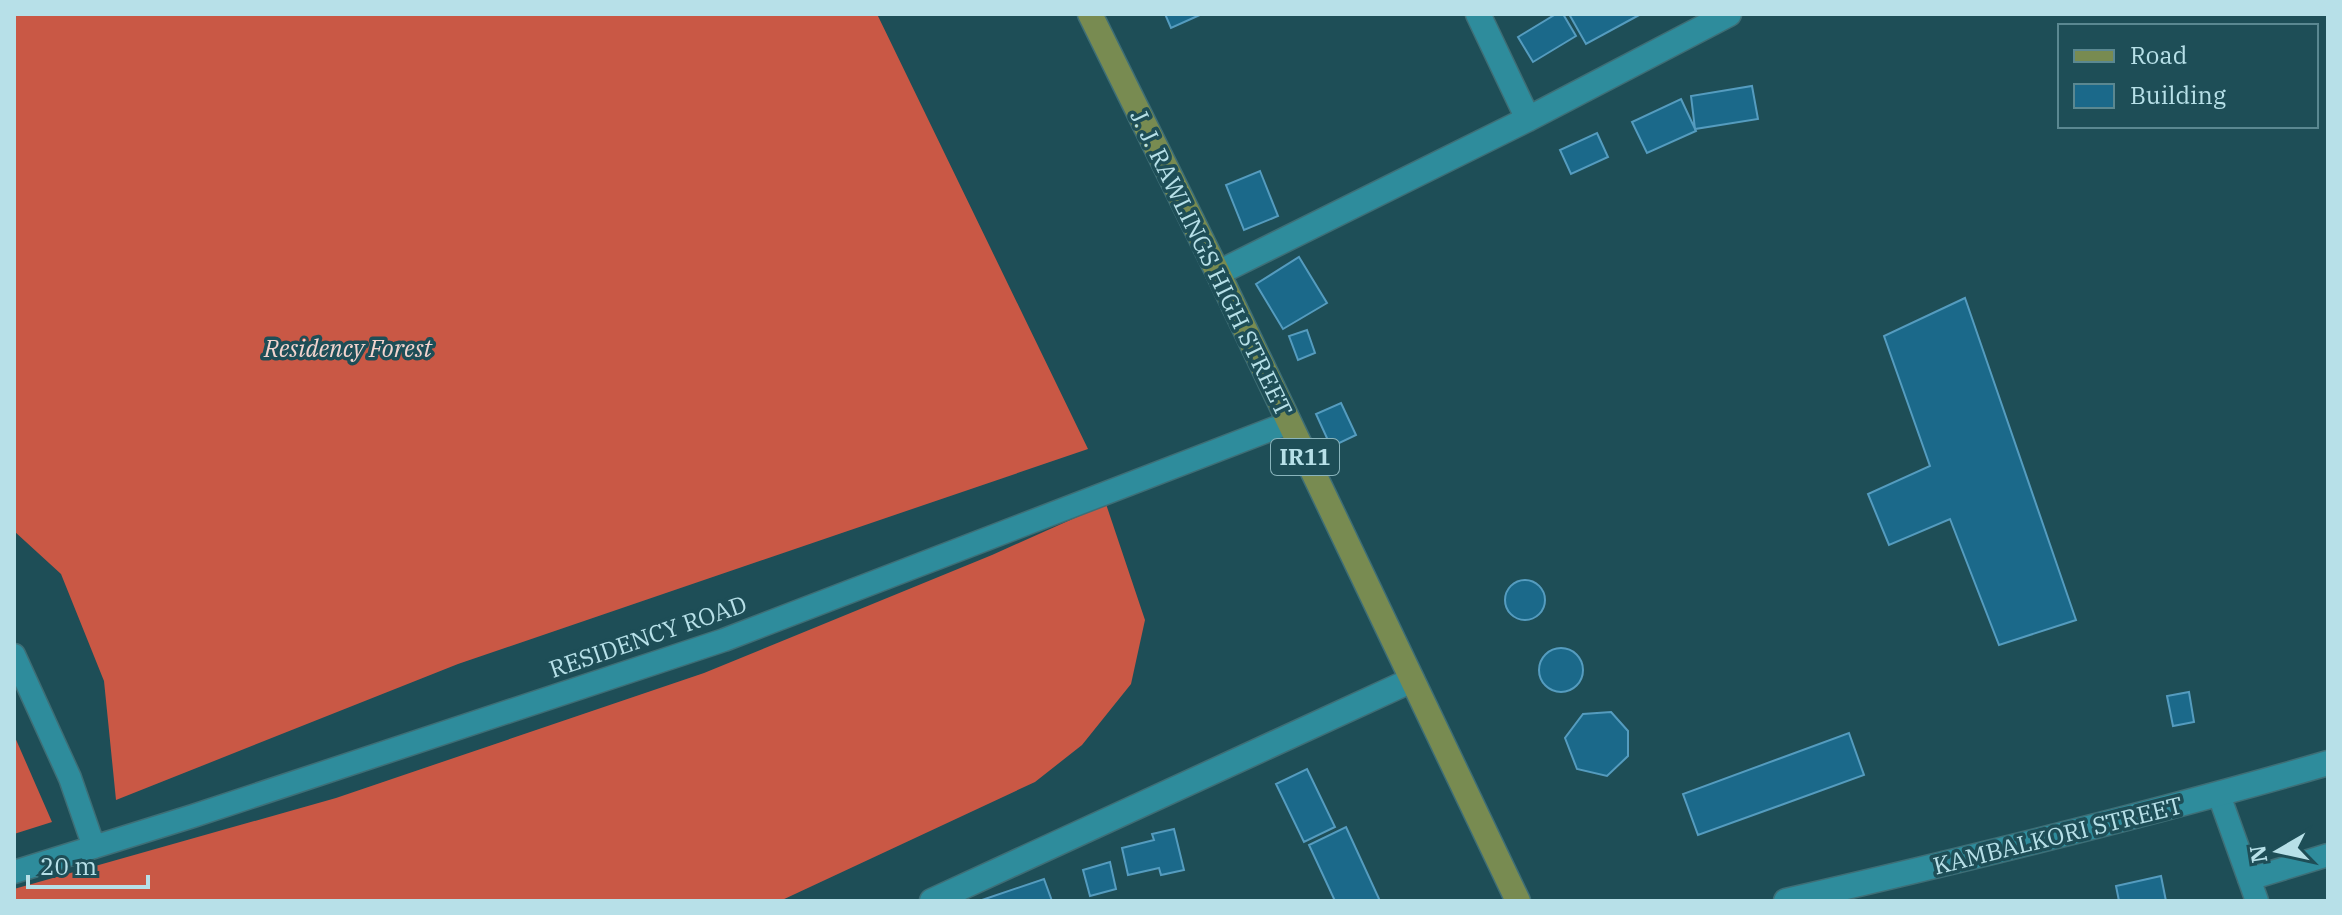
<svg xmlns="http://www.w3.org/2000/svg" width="2342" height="915" font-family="'IBM Plex Serif',serif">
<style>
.forest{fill:#c95845}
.building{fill:#1b698a;stroke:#559cbf;stroke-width:2}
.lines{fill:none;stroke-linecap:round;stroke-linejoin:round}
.lane-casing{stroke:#3e6e76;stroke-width:25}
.street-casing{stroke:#3e6e76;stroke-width:27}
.primary-casing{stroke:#3e6e76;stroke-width:27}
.lane{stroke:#2e8c9c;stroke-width:22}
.street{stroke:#2e8c9c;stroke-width:24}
.primary{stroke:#788b51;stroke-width:24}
.labels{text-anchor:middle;stroke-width:7;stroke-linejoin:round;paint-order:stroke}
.shield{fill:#1e4e57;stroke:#89b4bc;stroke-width:2}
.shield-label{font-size:22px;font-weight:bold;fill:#b7e0e8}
.street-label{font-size:24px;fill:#b7e0e8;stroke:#1e4e57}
.park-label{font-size:24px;font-style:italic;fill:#f3d4ce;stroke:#1e4e57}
</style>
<rect width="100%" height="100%" fill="#1e4e57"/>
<path class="forest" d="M14 14H877L1088 449 458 664 116 800 104 681 61 574 14 531Z
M1106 504 1145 620 1131 684 1082 745 1035 782 780 901H14V889L336 798 704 673 992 555Z
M14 735 52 822 14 834Z"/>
<path class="building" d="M1165 14H1202L1171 28Z
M1556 14H1563L1576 36 1533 62 1518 37Z
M1569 14H1641L1586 44Z
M1752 86 1758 119 1695 129 1691 96Z
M1681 99 1696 131 1647 153 1632 122Z
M1597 133 1608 157 1571 174 1560 150Z
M1260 171 1278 216 1244 230 1226 185Z
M1299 257 1327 303 1283 329 1256 284Z
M1965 298 2076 620 1999 645 1950 519 1889 545 1868 494 1930 466 1884 336Z
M1307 330 1315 353 1298 360 1289 336Z
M1341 403 1356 435 1331 447 1316 414Z
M1505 600a20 20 0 1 1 40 0a20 20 0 1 1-40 0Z
M1539 670a22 22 0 1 1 44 0a22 22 0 1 1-44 0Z
M2189 692 2194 722 2173 726 2167 696Z
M1611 712 1628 731V756L1607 776 1577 769 1565 738 1583 714Z
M1849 733 1864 775 1698 835 1683 794Z
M1307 769 1335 827 1304 842 1276 784Z
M1346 827 1380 901H1335L1309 845Z
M1174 829 1184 870 1161 875 1159 868 1128 875 1122 848 1154 840 1152 834Z
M1110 862 1116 889 1090 896 1083 870Z
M2161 876 2166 901H2119L2116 886Z
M1044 879 1052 901H979Z"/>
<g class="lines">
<defs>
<path id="lane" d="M14 655 70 778 94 847
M2219 795 2257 901
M14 872 193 816 724 640 1288 423
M2249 879 2328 855"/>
<path id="street" d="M1478 14 1528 119
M1218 273 1528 119 1729 14
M932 901 1412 680
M1786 901C1968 859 2149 815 2328 763"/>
<path id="primary" d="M1090 14 1218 273 1518 901"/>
</defs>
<use href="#lane" class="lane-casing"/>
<use href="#street" class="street-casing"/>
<use href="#primary" class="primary-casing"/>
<use href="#lane" class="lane"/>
<use href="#street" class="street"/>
<use href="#primary" class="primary"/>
</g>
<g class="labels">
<rect class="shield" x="1271" y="439" width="68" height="36" rx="6"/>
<g class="shield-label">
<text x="1305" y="465">IR11</text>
</g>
<g class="street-label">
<text transform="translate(1211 263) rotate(64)" y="8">J. J. RAWLINGS HIGH STREET</text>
<text transform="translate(648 637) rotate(-19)" y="8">RESIDENCY ROAD</text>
<text transform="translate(2058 836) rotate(-14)" y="8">KAMBALKORI STREET</text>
</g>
<g class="park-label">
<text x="348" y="357">Residency Forest</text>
</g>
</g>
<rect width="2342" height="915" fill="none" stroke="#b7e0e8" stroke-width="32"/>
<rect x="2058" y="24" width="260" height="104" fill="#1e4e57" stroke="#5b8891" stroke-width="2"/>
<rect x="2074" y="50" width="40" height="12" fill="#788b51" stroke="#5b8891" stroke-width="2"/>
<text x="2130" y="64" font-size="24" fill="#b7e0e8">Road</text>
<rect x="2074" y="84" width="40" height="24" fill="#1b698a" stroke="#5b8891" stroke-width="2"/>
<text x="2130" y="104" font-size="24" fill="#b7e0e8">Building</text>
<g transform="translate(2278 851) rotate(261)" stroke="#1e4e57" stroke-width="6" paint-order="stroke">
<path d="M0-6L14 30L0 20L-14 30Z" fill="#b7e0e8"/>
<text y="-12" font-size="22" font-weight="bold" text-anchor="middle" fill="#b7e0e8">N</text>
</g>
<path d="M28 875v12h120v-12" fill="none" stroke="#b7e0e8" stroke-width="4"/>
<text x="40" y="875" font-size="24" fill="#b7e0e8" stroke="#1e4e57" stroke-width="6" paint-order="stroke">20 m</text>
</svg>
